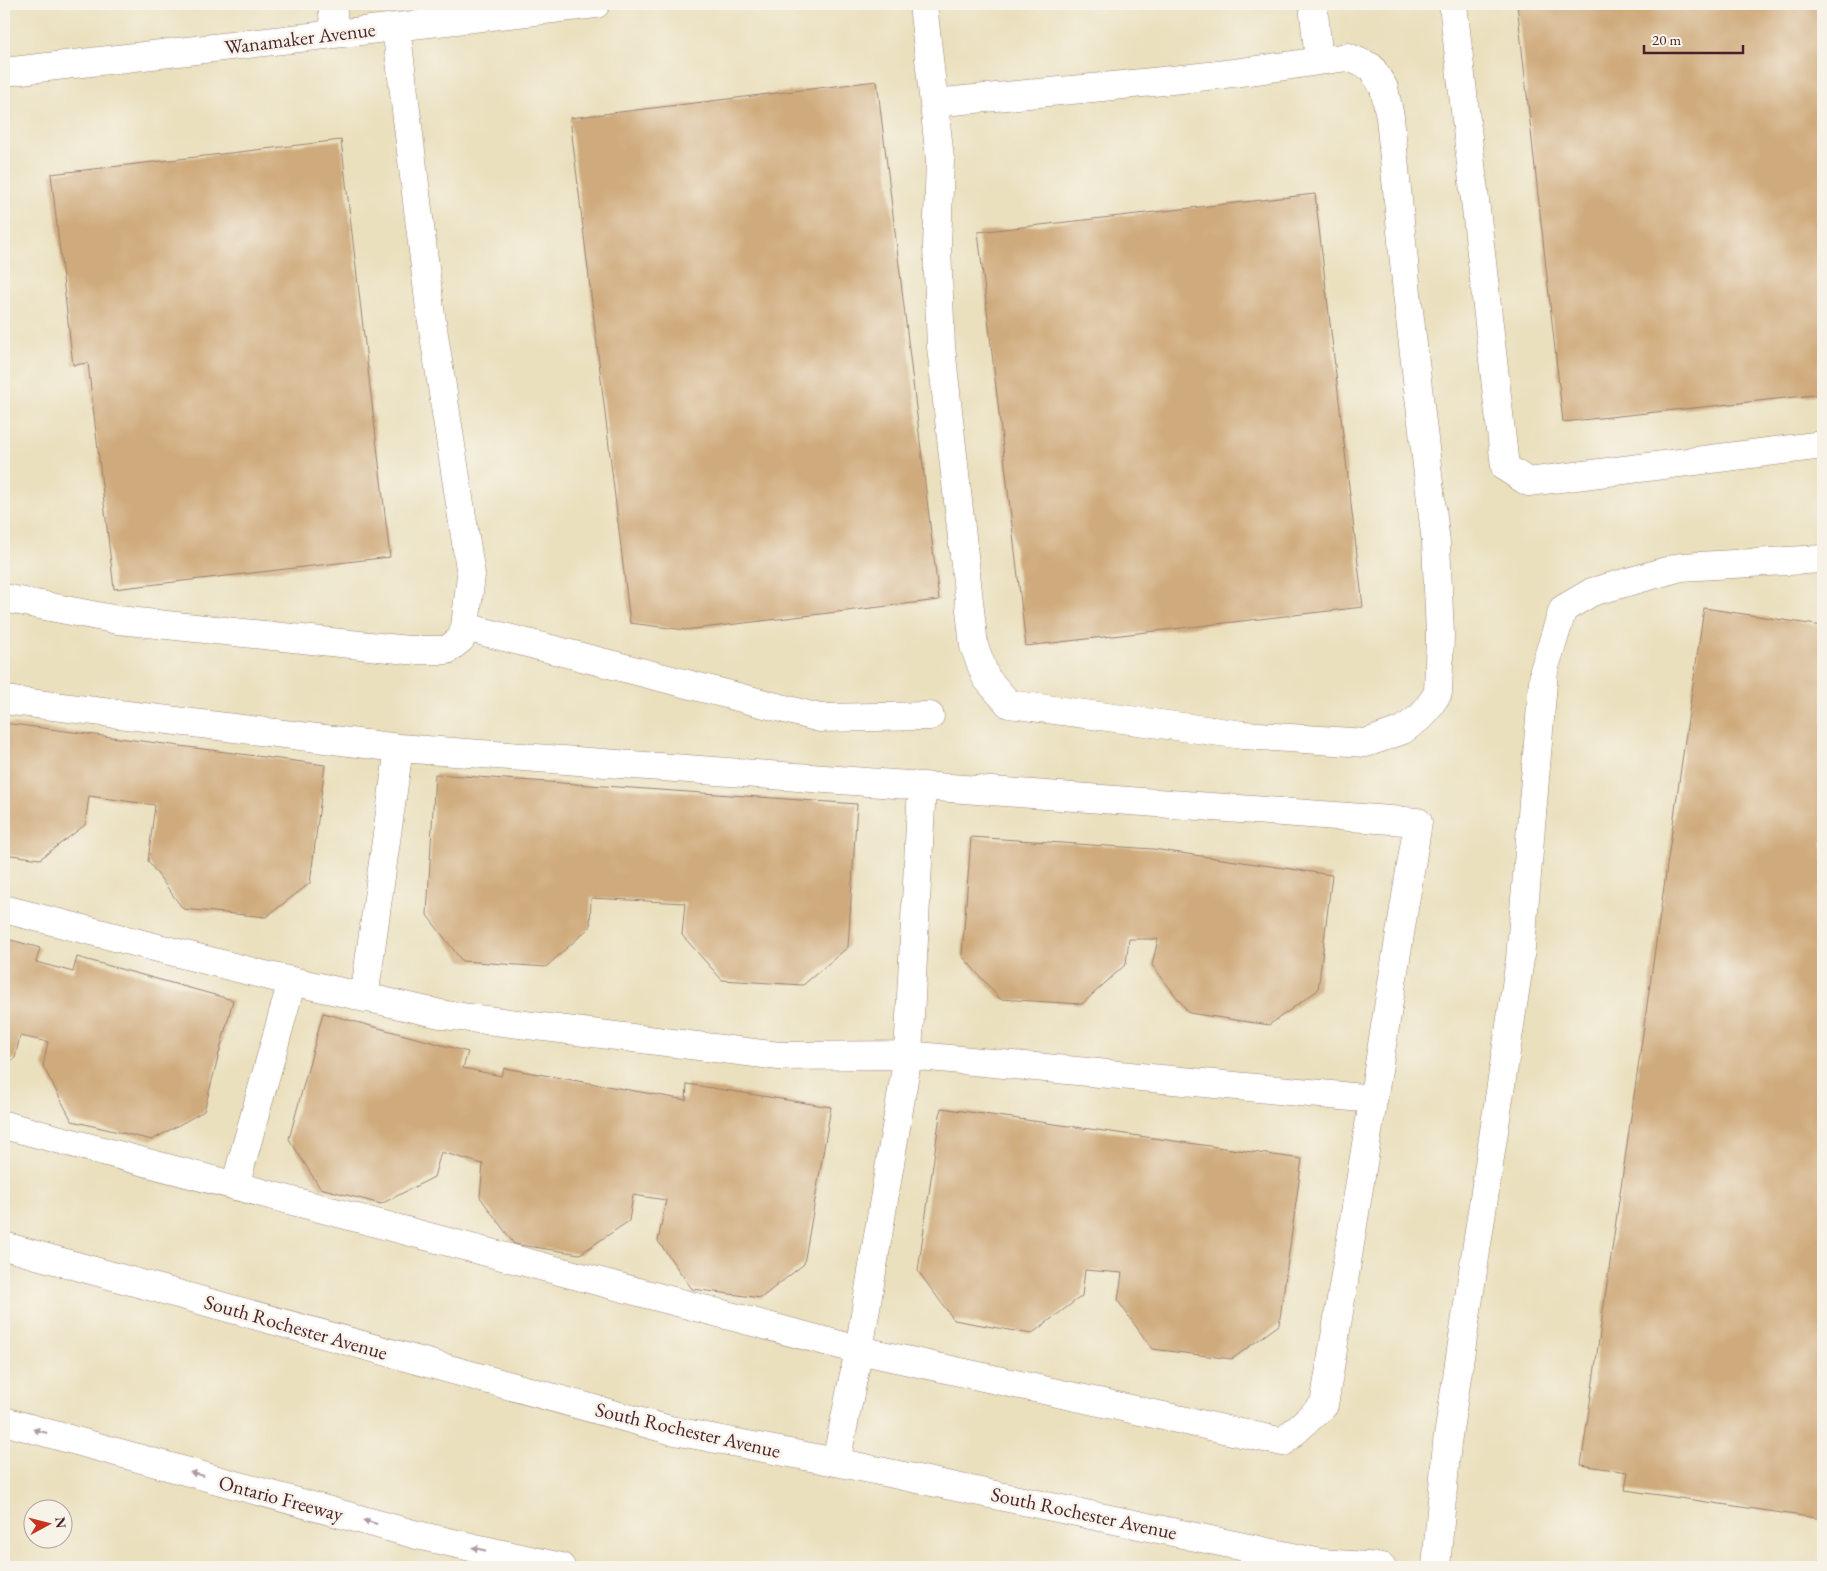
<svg xmlns="http://www.w3.org/2000/svg" width="1827" height="1571" font-family="'EB Garamond',serif">
<style>
.building{fill:#cfaa7b}
.lines{fill:none;stroke-linecap:round;stroke-linejoin:round}
.minor-casing{stroke:#9a8074;stroke-width:29}
.highway-casing{stroke:#9a8074;stroke-width:29}
.minor{stroke:#fff;stroke-width:28}
.highway{stroke:#fff;stroke-width:28}
.oneway{fill:#ae9aa0}
.labels{text-anchor:middle;stroke-width:5;stroke-linejoin:round;paint-order:stroke}
.street-label{font-size:20px;fill:#4a1f2b;stroke:#f7f3e8}
</style>
<rect width="100%" height="100%" fill="#f7f3e8"/>
<filter id="ink" filterUnits="userSpaceOnUse"><feTurbulence type="fractalNoise" baseFrequency=".02" numOctaves="2"/><feDisplacementMap in="SourceGraphic" scale="10" xChannelSelector="R" yChannelSelector="G"/><feConvolveMatrix kernelMatrix="1 2 1 2 8 2 1 2 1" color-interpolation-filters="sRGB"/></filter>
<filter id="wash" filterUnits="userSpaceOnUse"><feTurbulence type="fractalNoise" baseFrequency=".0096" numOctaves="4" result="noise"/><feDisplacementMap in="SourceGraphic" scale="20" xChannelSelector="R" yChannelSelector="G"/><feGaussianBlur stdDeviation="1.12" result="paint"/><feColorMatrix in="noise" values="0 0 0 0 0 0 0 0 0 0 0 0 0 0 0 0 0 1.4 0 .05"/><feComposite in="paint" operator="in"/></filter>
<g filter="url(#wash)">
<rect width="100%" height="100%" fill="#eae0be"/>
<g id="blocks">
<path class="building" d="M1517 4H1823V394L1563 422Z
M877 81 939 600 685 630 630 623 570 118Z
M341 140 390 557 114 589 88 363 73 365 51 174Z
M1315 194 1363 607 1026 646 978 232Z
M1704 608 1823 626V1519L1625 1490 1628 1472 1581 1465Z
M4 723 325 765 310 883 266 917 183 909 148 861 155 805 89 796 85 825 40 859 4 854Z
M435 774 857 804 848 947 803 985 722 980 682 935 685 903 591 898 590 927 546 967 462 961 427 915Z
M971 837 1153 849 1332 875 1318 990 1269 1025 1189 1013 1152 965 1158 939H1129L1126 964 1082 1004 1000 999 962 956Z
M4 938 40 948 36 962 73 972 77 957 233 1000 204 1111 152 1140 72 1121 43 1066 48 1042 20 1036 15 1058 4 1065Z
M323 1013 468 1052 463 1068 501 1076 504 1068 686 1100 687 1084 831 1107 804 1264 761 1298 692 1289 658 1241 666 1200 633 1195 629 1221 580 1254 514 1244 480 1197 483 1164 441 1152 434 1177 381 1204 320 1188 289 1139Z
M941 1108 1302 1159 1279 1325 1232 1359 1152 1349 1118 1301 1122 1273 1085 1270 1082 1296 1031 1334 954 1320 918 1271Z"/>
</g>
</g>
<g filter="url(#ink)">
<use href="#blocks" fill-opacity="0" stroke="#9a8074" stroke-width="1"/>
<g class="lines">
<defs>
<path id="minor" d="M332 4 335 34
M923 4 940 159 937 247 941 347 974 646 986 678 1009 704 1243 735 1366 743 1403 730 1423 715 1438 693 1440 635 1436 543 1407 293 1390 117 1384 88 1371 67 1348 57 1319 61 1313 4
M1453 4 1505 467 1528 482 1823 445
M4 72 596 4
M934 103C1062 90 1192 81 1319 61
M4 598 118 620 408 650H447L461 639 465 627 471 575 430 309 396 27
M465 627 820 718 930 716
M4 700 399 748 1418 822 1324 1405 1283 1442 859 1350 4 1125
M4 909 269 976 445 1015 779 1056 908 1055 1373 1099
M364 998 399 748
M235 1186 292 981
M4 1246 670 1430 836 1462 1321 1563 1382 1567
M836 1462 859 1350 908 1055 922 786
M1436 1567 1447 1443 1520 959 1544 670 1563 609 1592 592 1681 567 1823 559"/>
<path id="highway" d="M4 1421 417 1535 561 1567"/>
</defs>
<use href="#minor" class="minor-casing"/>
<use href="#highway" class="highway-casing"/>
<use href="#minor" class="minor"/>
<use href="#highway" class="highway"/>
</g>
<defs><path id="oneway-solid" d="M-6-.8H1V-3.2L6.5 0L1 3.2V.8H-6Z" transform="scale(1.25)"/></defs>
<g class="oneway">
<use href="#oneway-solid" transform="translate(40 1431) rotate(-165)"/>
<use href="#oneway-solid" transform="translate(197 1474) rotate(-165)"/>
<use href="#oneway-solid" transform="translate(370 1522) rotate(-165)"/>
<use href="#oneway-solid" transform="translate(479 1549) rotate(-167)"/>
</g>
</g>
<g class="labels">
<g class="street-label">
<text transform="translate(300 38) rotate(-7)" y="7">Wanamaker Avenue</text>
<text transform="translate(296 1327) rotate(16)" y="7">South Rochester Avenue</text>
<text transform="translate(688 1430) rotate(13)" y="7">South Rochester Avenue</text>
<text transform="translate(281 1498) rotate(15)" y="7">Ontario Freeway</text>
<text transform="translate(1084 1513) rotate(12)" y="7">South Rochester Avenue</text>
</g>
</g>
<rect width="1827" height="1571" fill="none" stroke="#f7f3e8" stroke-width="20"/>
<g transform="translate(48 1524) rotate(83)"><circle r="24" fill="#f7f3e8" stroke="#b29e9c"/>
<path d="M0-4L9 19L0 12L-9 19Z" fill="#c8321e"/>
<text y="-8" font-size="14" font-weight="bold" text-anchor="middle" fill="#4a1f2b">N</text>
</g>
<path d="M1644 45v8h99v-8" fill="none" stroke="#4a1f2b" stroke-width="2.5"/>
<text x="1652" y="45" font-size="15" fill="#4a1f2b" stroke="#f7f3e8" stroke-width="4" paint-order="stroke">20 m</text>
</svg>
